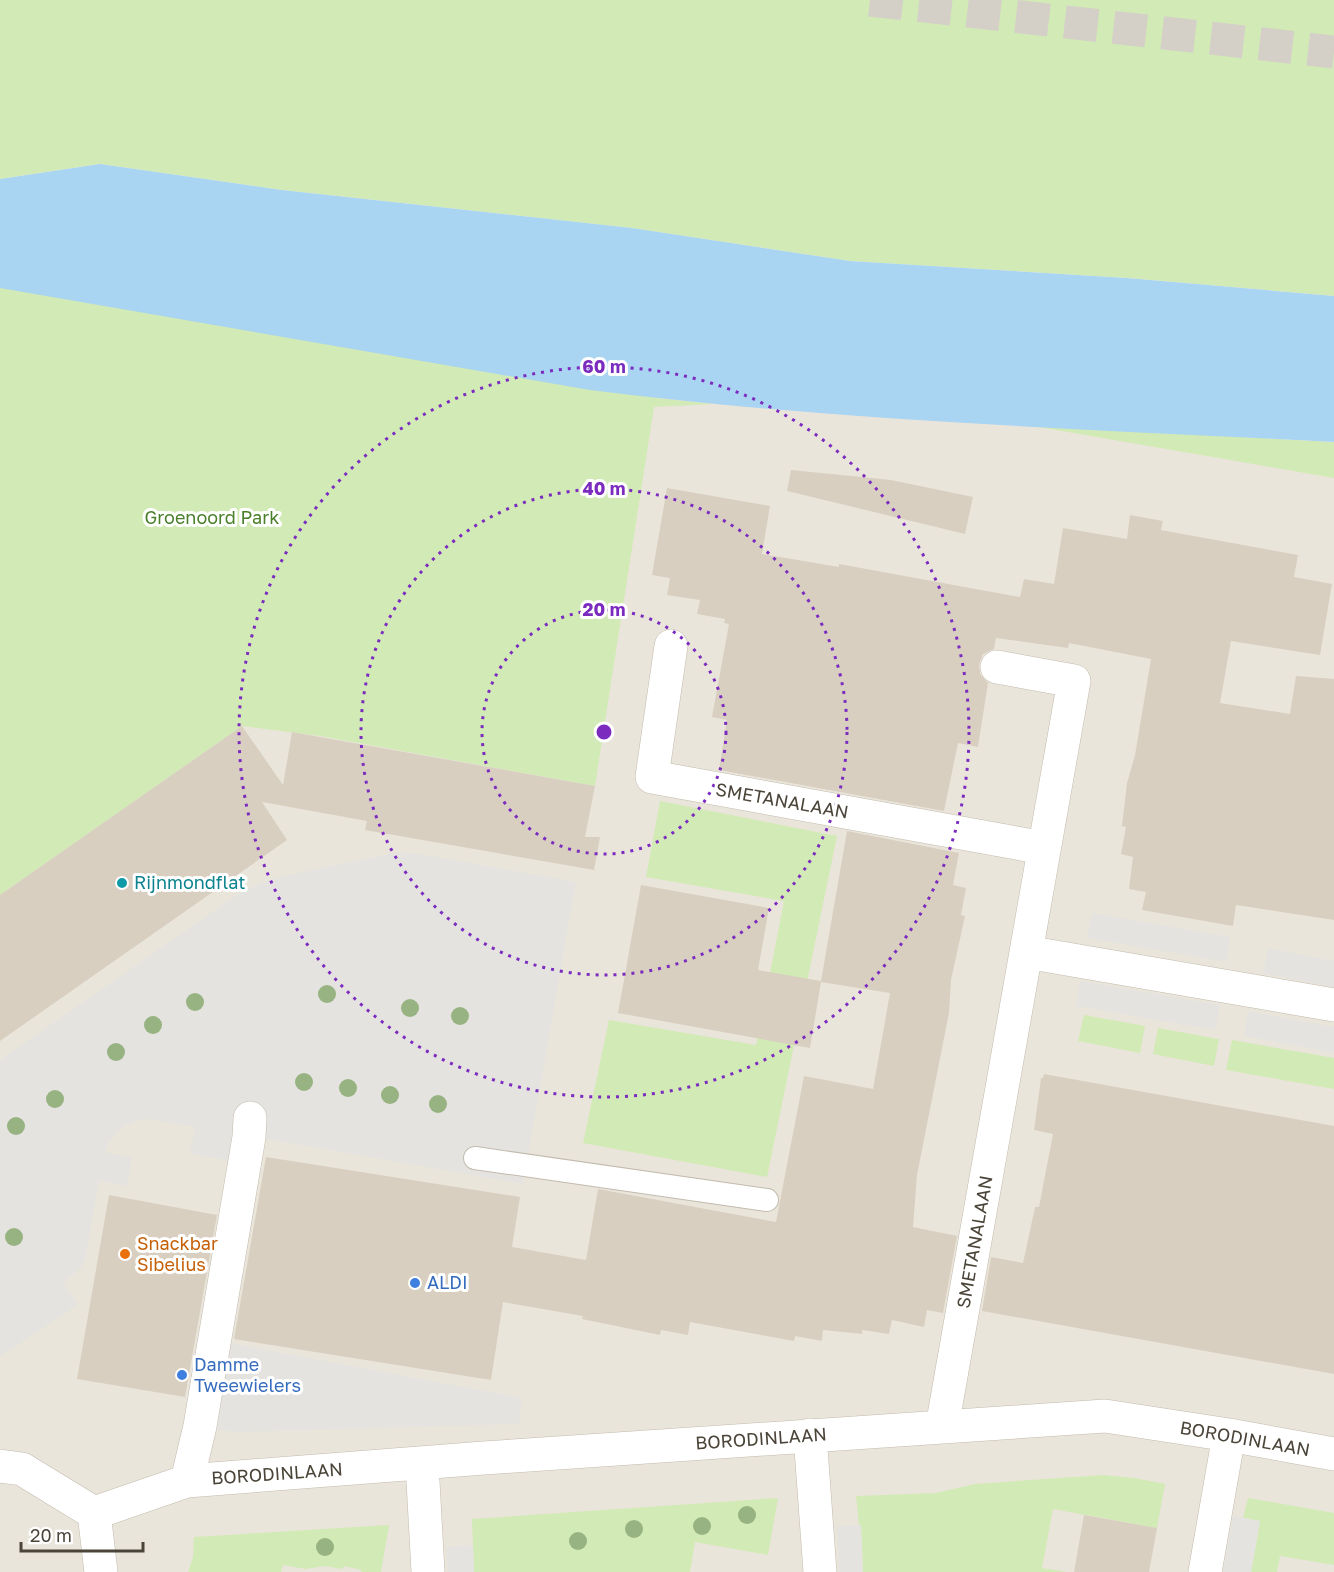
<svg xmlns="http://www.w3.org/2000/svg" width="1334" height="1572" font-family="'Golos Text',sans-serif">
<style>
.residential{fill:#eae5da}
.green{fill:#d2eab5}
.parking{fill:#e5e3e0}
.water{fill:#a9d4f2}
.building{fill:#d8cfc1}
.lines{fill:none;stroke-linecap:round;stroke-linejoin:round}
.highway-tunnel{stroke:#d4d0c8;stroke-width:33;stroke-dasharray:33 16;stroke-linecap:butt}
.lane-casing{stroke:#c2bbae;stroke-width:24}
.street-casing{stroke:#c2bbae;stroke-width:34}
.lane{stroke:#fff;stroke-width:22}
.street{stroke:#fff;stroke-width:33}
.tree{fill:#97b381}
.ring{fill:none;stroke:#7b2cbf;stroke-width:3;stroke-dasharray:3 6}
.culture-dot{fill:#0f9aa8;stroke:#fff;stroke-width:2}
.food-dot{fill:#e8710a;stroke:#fff;stroke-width:2}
.shop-dot{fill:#3f7fe0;stroke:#fff;stroke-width:2}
.labels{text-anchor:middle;stroke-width:6;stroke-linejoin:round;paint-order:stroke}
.park-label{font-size:18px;fill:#4a7f2a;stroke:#fff}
.street-label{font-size:18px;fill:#4b4439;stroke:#fff}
.culture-label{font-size:18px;fill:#0d838f;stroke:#fff;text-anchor:start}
.food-label{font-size:18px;fill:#c56008;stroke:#fff;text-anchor:start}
.shop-label{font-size:18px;fill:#366cbe;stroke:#fff;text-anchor:start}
.centre{fill:#7b2cbf;stroke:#fff;stroke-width:3}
.ring-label{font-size:18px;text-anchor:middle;font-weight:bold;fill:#7b2cbf;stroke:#fff;stroke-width:6;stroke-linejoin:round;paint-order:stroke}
</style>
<rect width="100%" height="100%" fill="#f6f3ec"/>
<path class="residential" d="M0 288 416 366 1334 448V1572H0Z"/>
<path class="green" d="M0 0H1334V296L1127 278 850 261 631 228 282 190 100 164 0 179Z
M0 275 656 398 714 404 654 407 595 786 320 736 242 726 0 895Z
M1027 425 1334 442V478Z
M660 801 837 836 767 1177 583 1143 609 1020 756 1045 784 901 646 877Z
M1084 1015 1145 1026 1140 1053 1078 1041Z
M1158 1028 1219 1039 1214 1066 1153 1054Z
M1232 1040 1334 1058V1089L1226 1070Z
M1103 1475 1134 1478 1165 1484 1157 1528 1053 1509 1042 1568 1067 1572H863L861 1525H859L856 1496 936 1493 975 1484Z
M778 1498 768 1555 695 1542 690 1572H474L472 1519Z
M1248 1498 1334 1513V1565L1280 1556 1277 1572H1251L1260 1521 1243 1518Z
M389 1525 381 1572H361L362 1570 344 1566 342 1569 325 1566 306 1569 283 1565 281 1572H188L193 1557 194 1537Z"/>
<path class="parking" d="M398 852 426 855 576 882 523 1184 238 1134 232 1161 190 1154 195 1127 148 1119 139 1120 121 1128 108 1144 105 1152 132 1158 127 1186 99 1181 85 1260 80 1269 63 1282 78 1305 0 1357V1060L238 894 261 883 284 876Z
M1092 913 1230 937 1227 962 1087 938Z
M1268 948 1334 961V987L1263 973Z
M1080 981 1220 1005 1215 1030 1076 1006Z
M1248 1011 1334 1027V1053L1244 1036Z
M228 1343 522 1398 519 1424 238 1432 209 1429Z
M1233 1516 1260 1521 1251 1572H1223Z
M861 1525 863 1572H839L837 1526Z
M473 1545 474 1572H448L446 1547Z"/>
<path class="water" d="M100 164 282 190 632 228 850 261 1127 278 1334 296V442C1086 429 836 421 590 390L0 288V179Z"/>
<path class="building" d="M791 470 891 480 973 497 965 534 787 491Z
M667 488 770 506 762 554 839 567V564L1020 597 1024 579 1054 584 1063 528 1127 539 1130 515 1163 521 1161 530 1298 555 1294 577 1332 584 1320 655 1231 641 1220 703 1290 714 1296 676 1334 679V920L1236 905 1233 926 1142 910 1146 892 1129 889 1133 857 1121 854 1126 827 1122 826 1127 783 1135 755 1151 659 1069 643 1068 648 996 638 994 649 983 654 979 664 980 674 988 683 978 747 958 743 944 811 719 770 727 720 712 717 729 624 724 623 725 619 697 614 700 600 667 595 670 578 652 575Z
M242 726 283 785 292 732 595 786 585 837H600L594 870 365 830 367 821 262 802 287 840 0 1041V895Z
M847 831 959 853 953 885 966 888 961 915 965 916 951 980 949 1013 917 1175 913 1227 957 1236 943 1313 927 1310 924 1327 892 1320 889 1334 862 1330V1334L823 1330 822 1341 795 1336 794 1341 690 1322 688 1335 661 1330 660 1335 582 1319 583 1316 503 1302 491 1380 234 1339 266 1157 520 1197 512 1247 586 1260 598 1189 776 1222 804 1076 873 1089 890 993 821 982 810 1048 618 1013 641 885 769 908 758 970 821 981Z
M1044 1074 1334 1126V1374L982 1311 991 1257 1023 1263 1035 1207H1039L1053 1134 1034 1130 1041 1078H1043Z
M109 1195 217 1215 185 1397 77 1379Z
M1084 1515 1157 1528 1149 1572H1074Z"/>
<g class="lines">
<path class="highway-tunnel" d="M870 0 1334 52"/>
<defs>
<path id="lane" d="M475 1158 767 1200"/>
<path id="street" d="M671 646 652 777 1044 848
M1026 952 1334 1005
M942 1427 1074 681 997 667
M810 1435 820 1572
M422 1463 428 1572
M0 1466 22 1469 94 1513
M187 1481 200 1426 249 1137 250 1118
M94 1513 187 1481 484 1458 1105 1416 1229 1435 1334 1454
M94 1513 101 1572
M1205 1572 1229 1435"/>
</defs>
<use href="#lane" class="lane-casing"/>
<use href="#street" class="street-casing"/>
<use href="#lane" class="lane"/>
<use href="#street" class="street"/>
</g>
<g class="tree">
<circle cx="327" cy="994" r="9"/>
<circle cx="195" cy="1002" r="9"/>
<circle cx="410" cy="1008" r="9"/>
<circle cx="460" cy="1016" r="9"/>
<circle cx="153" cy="1025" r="9"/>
<circle cx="116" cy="1052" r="9"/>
<circle cx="304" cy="1082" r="9"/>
<circle cx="348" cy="1088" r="9"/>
<circle cx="390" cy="1095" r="9"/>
<circle cx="55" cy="1099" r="9"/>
<circle cx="438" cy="1104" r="9"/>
<circle cx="16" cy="1126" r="9"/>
<circle cx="14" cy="1237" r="9"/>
<circle cx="747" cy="1515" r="9"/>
<circle cx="702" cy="1526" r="9"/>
<circle cx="634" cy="1529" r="9"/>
<circle cx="578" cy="1541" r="9"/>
<circle cx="325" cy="1547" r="9"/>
</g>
<g class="ring">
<circle cx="604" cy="732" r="122"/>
<circle cx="604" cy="732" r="243"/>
<circle cx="604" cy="732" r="365"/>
</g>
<circle class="culture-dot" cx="122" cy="883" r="6"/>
<circle class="food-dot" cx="125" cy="1254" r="6"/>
<g class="shop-dot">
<circle cx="415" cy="1283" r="6"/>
<circle cx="182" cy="1375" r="6"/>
</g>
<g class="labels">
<g class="park-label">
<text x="212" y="524">Groenoord Park</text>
</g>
<g class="street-label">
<text transform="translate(782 801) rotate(10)" y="6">SMETANALAAN</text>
<text transform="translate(975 1242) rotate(-80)" y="6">SMETANALAAN</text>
<text transform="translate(761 1439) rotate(-4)" y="6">BORODINLAAN</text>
<text transform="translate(1245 1439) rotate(10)" y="6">BORODINLAAN</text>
<text transform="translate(277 1474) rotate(-4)" y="6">BORODINLAAN</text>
</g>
<g class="culture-label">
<text x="134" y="889">Rijnmondflat</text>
</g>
<g class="food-label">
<text x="137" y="1250">Snackbar<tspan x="137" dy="21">Sibelius</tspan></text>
</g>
<g class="shop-label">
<text x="427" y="1289">ALDI</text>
<text x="194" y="1371">Damme<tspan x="194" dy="21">Tweewielers</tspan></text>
</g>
</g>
<circle cx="604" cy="732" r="9" class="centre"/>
<g class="ring-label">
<text x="604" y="373">60 m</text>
<text x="604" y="495">40 m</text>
<text x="604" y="616">20 m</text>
</g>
<path d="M21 1542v9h122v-9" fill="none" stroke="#4b4439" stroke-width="3"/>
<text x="30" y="1542" font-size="18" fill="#4b4439" stroke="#ffffff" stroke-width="4.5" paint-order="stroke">20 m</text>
</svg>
